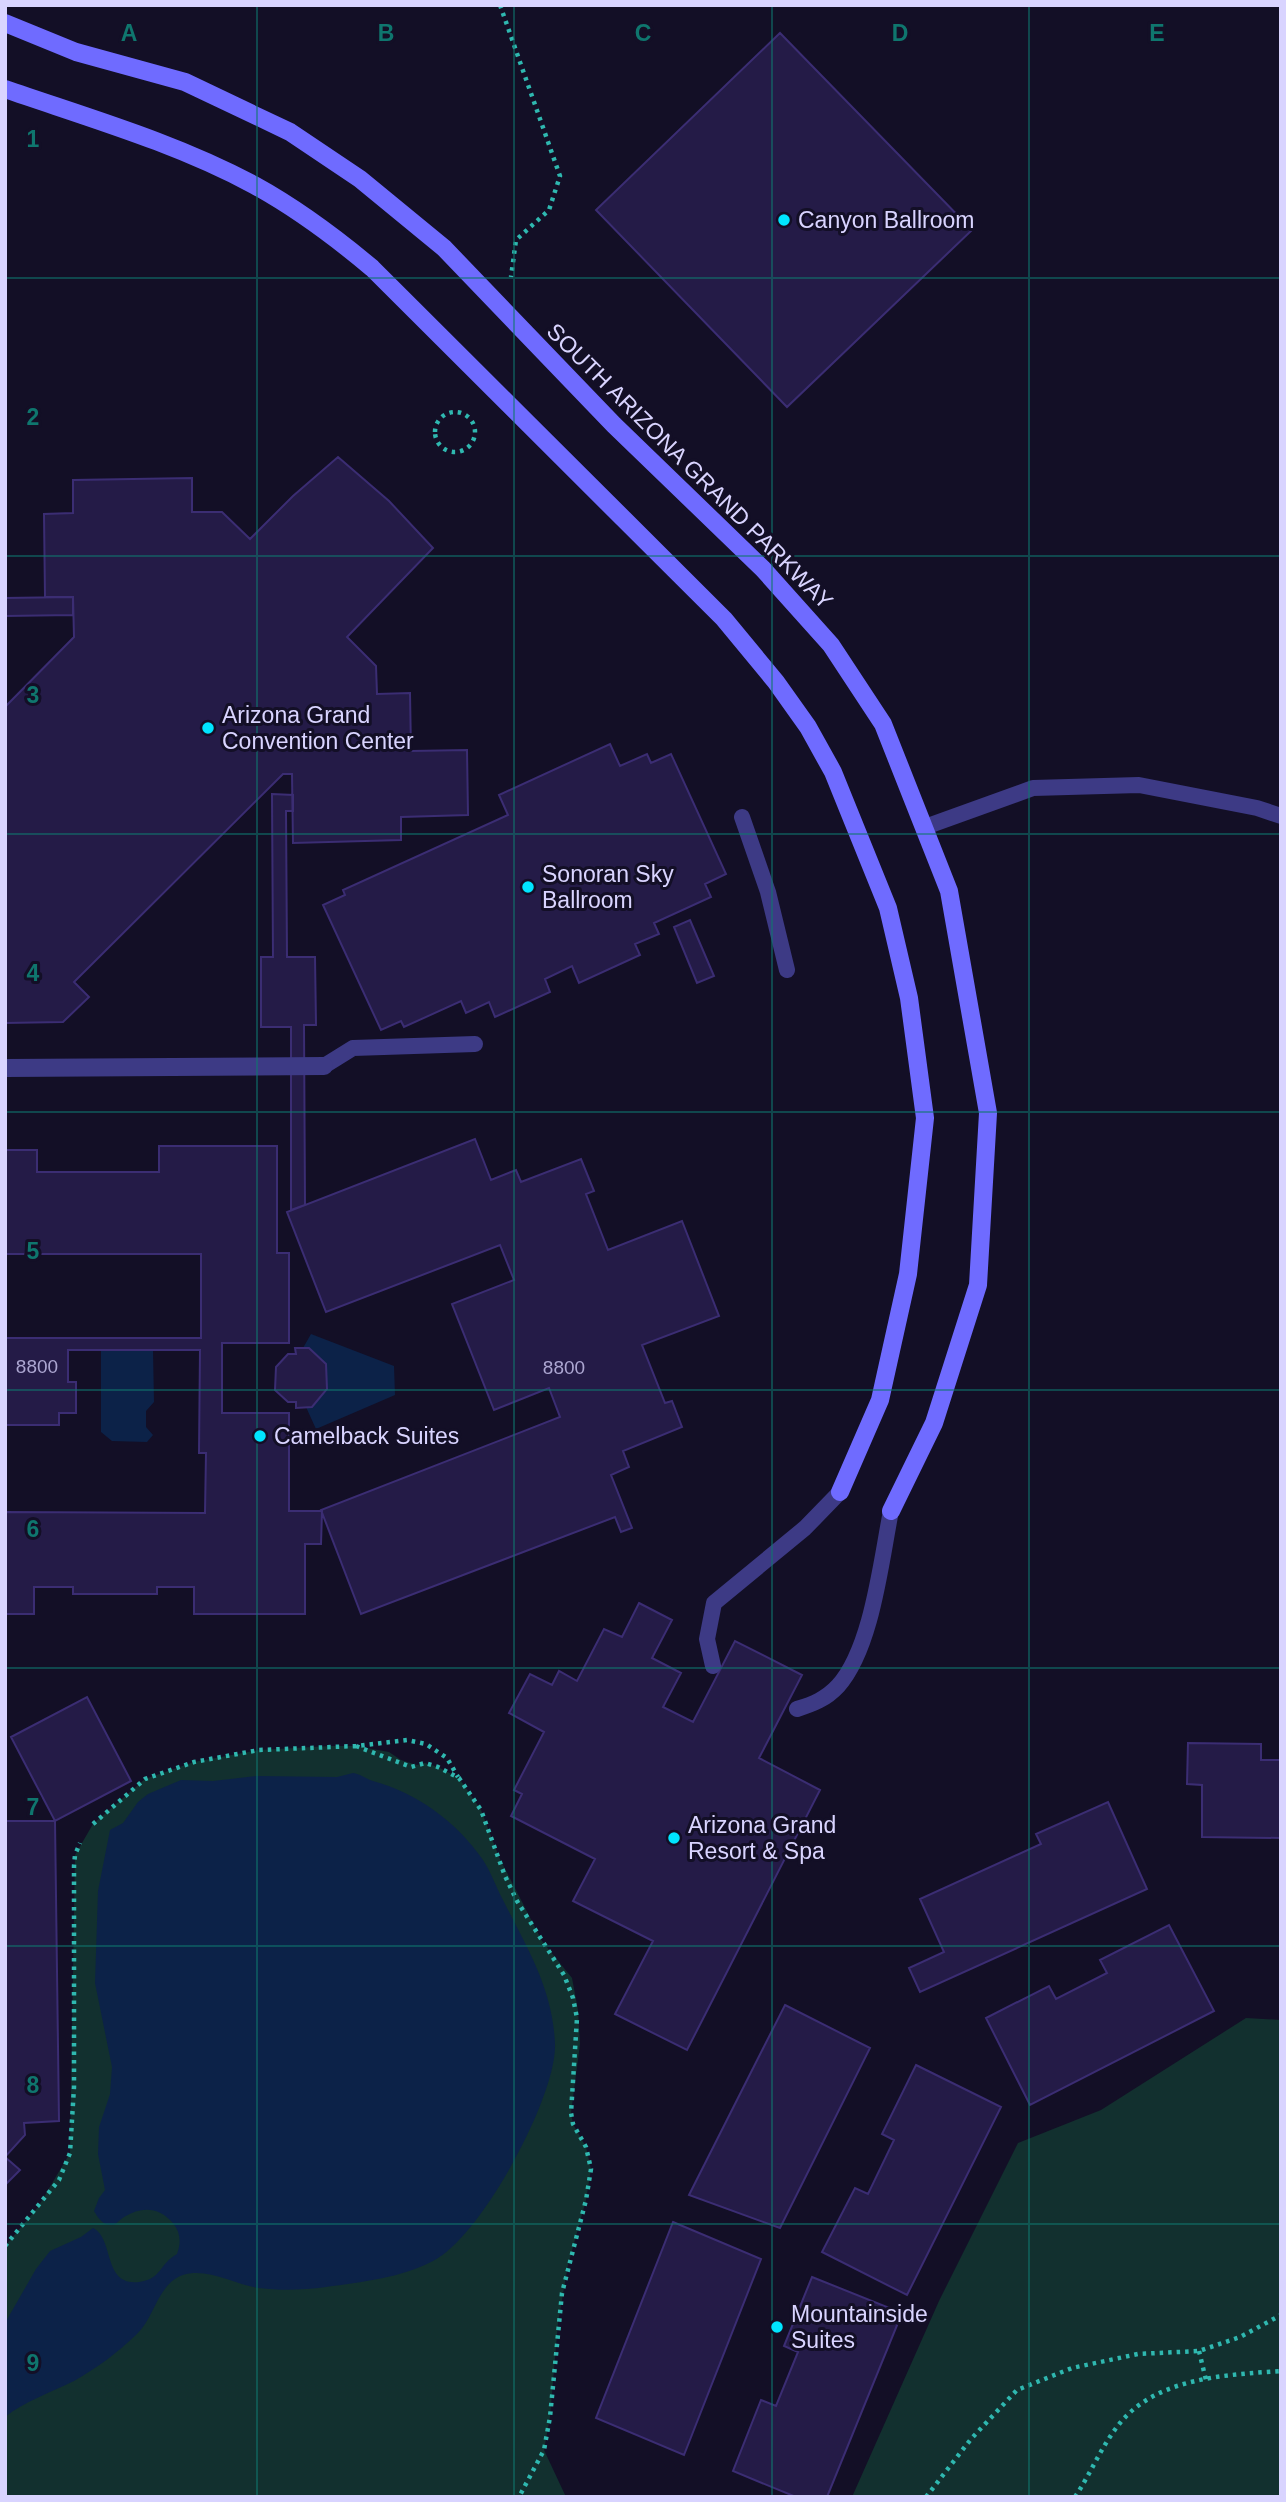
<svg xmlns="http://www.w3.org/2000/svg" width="1286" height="2502" font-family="Helvetica,sans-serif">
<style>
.green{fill:#12302f}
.water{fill:#0c2248}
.building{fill:#241b47;stroke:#3b2d73;stroke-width:2}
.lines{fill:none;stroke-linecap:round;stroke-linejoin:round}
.path{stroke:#2fb8b0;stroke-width:4.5;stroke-dasharray:3.5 5;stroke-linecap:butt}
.lane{stroke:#3d3a85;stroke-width:16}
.street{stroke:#3d3a85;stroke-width:18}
.secondary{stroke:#6f6bff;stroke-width:18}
.grid{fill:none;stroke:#0f766e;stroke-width:2;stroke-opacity:0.55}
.poi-dot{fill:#00e5ff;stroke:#130f26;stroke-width:2.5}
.labels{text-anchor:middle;stroke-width:6;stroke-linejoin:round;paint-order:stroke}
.number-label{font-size:19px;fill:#aca6d1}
.poi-label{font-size:23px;fill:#d9d4ff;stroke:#130f26;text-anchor:start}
.street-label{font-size:23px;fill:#d9d4ff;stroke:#130f26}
.grid-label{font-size:23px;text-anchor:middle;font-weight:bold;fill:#0f766e;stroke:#130f26;stroke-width:6;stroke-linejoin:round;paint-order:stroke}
</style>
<rect width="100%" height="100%" fill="#130f26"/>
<path class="green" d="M330 1746H356L389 1752 401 1760 417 1765 425 1763 438 1767 459 1778 481 1810 499 1857 542 1941 572 1978 578 2010 580 2044 571 2113 573 2124 586 2147 591 2169 586 2200 568 2265 558 2323 550 2417 544 2450 566 2497H5V2246L38 2207 70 2153 75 1855 93 1824 145 1779 194 1762 259 1750Z
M1246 2018 1281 2020V2497H852L939 2301 1018 2143 1101 2110Z"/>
<path class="water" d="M311 1334 394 1366 395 1395 316 1429 306 1407 312 1406 327 1389 326 1365 309 1348H303Z
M101 1350H153L154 1402 146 1411V1427L153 1435 147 1442 112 1441 101 1432Z
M353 1773C361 1774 366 1779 373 1781 417 1793 457 1822 483 1860 491 1872 496 1887 503 1900 527 1948 553 1989 555 2044 557 2097 480 2238 433 2261 401 2278 361 2282 326 2287 303 2290 282 2291 259 2288 236 2285 207 2267 183 2275 157 2284 155 2318 136 2335 117 2353 97 2368 74 2381 52 2392 25 2401 5 2417V2323L36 2269 50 2251 81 2237 93 2228C115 2239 102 2286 139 2282 162 2279 159 2264 177 2254 181 2243 181 2233 173 2223 159 2207 142 2206 124 2217 119 2220 116 2226 110 2225 102 2224 98 2218 94 2211L99 2198 105 2190 98 2154 99 2127 110 2094 112 2067 95 1983 98 1891 110 1830 123 1823 138 1802 148 1794 181 1780 213 1781 257 1776 337 1777Z"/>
<path class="building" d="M780 33 972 230 787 407 596 210Z
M338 457 389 501 433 548 347 637 376 666 377 694 410 693 411 751 467 750 468 815 401 817V840L293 843 292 774H283L74 982 89 997 63 1022 5 1023V707L74 637 73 597H45L44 514 73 513V480L192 478V512H222L250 539 293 496Z
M73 597V615L5 616V598Z
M610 744 620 766 647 754 651 763 671 754 726 874 705 884 711 897 654 923 659 934 635 944 640 955 579 983 572 966 545 979 550 992 495 1017 489 1002 466 1013 461 1001 404 1027 401 1021 381 1030 323 905 345 895 343 890 508 815 499 795Z
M272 794 293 795V811H286L287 957H315L316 1025H304L305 1205 291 1210V1027H261V957H273Z
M690 920 714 976 697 983 674 927Z
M475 1139 491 1180 516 1170 521 1182 581 1159 594 1191 586 1194 608 1250 682 1221 719 1316 642 1345 665 1403 672 1401 682 1427 623 1451 629 1467 611 1475 632 1528 621 1532 615 1517 361 1614 321 1510 560 1417 549 1388 494 1410 452 1304 514 1280 500 1245 326 1312 287 1212Z
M159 1146H277V1253H289V1343H222V1413H289V1511H322L321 1544H305V1614H194V1587H157V1594H73V1587H34V1614H5V1512L205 1513 206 1453H199L200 1350H68V1382H76V1413H59V1425H5V1338H201V1254H5V1150H37V1172H159Z
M295 1348H309L326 1364 327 1389 312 1407 296 1408V1402H288L275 1390 276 1367 288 1354H296Z
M639 1603 672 1620 652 1658 681 1673 663 1707 693 1722 735 1641 802 1675 759 1758 820 1790 687 2050 615 2014 653 1941 573 1901 595 1859 511 1816 522 1794 514 1790 544 1732 509 1713 530 1674 552 1685 559 1671 577 1681 604 1629 622 1637Z
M87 1697 131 1781 55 1821 11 1737Z
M1188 1743 1261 1744V1760H1281V1838L1202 1837V1785L1187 1784Z
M1108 1802 1147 1889 920 1992 909 1968 944 1952 920 1899 1041 1844 1036 1834Z
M5 1821H55L59 2121 24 2123 25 2135 5 2157Z
M1169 1925 1214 2011 1030 2105 986 2018 1049 1986 1056 1999 1107 1973 1100 1960Z
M785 2005 870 2048 780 2228 689 2195Z
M916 2065 1001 2107 907 2295 822 2252 855 2188 868 2194 894 2140 882 2134Z
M5 2157 20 2170 5 2185Z
M673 2222 761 2259 684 2455 596 2418Z
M812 2277 902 2313 827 2497H796L733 2471 761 2400 776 2406 798 2352 784 2346Z"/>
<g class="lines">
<path class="path" d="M500 5 560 176 549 210 516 240 511 277
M435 432a20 20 0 1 1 40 0a20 20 0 1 1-40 0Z
M356 1746 411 1767 425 1763 438 1767 459 1778 481 1810 505 1876 517 1901 564 1975 573 1998 577 2018 571 2113 573 2124 586 2147 591 2169 586 2200 562 2293 550 2417 544 2450 519 2497
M93 1824 145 1779 194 1762 259 1750 356 1746 407 1740 426 1744 447 1758 458 1777
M5 2246 59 2180 70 2153 74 2087V1866L75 1855 80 1843
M1199 2351 1206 2380
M926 2497 971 2439 1017 2390 1072 2368 1138 2354 1199 2351 1240 2337 1281 2315
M1075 2497C1091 2473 1102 2445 1120 2423 1158 2377 1226 2375 1281 2371"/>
<path class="lane" d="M742 817 768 892 787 970
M925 827 1033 788 1139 785 1257 808 1281 816
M324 1066 353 1048 475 1044
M713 1666 707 1639 714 1603 805 1528 840 1492
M797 1709C813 1704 826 1699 838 1686 872 1648 881 1561 891 1511"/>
<path class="street" d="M5 1068 324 1066"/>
<path class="secondary" d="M5 23 76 52 185 82 290 132 360 179 444 248 614 425 763 569 831 645 883 724 949 891 988 1113 978 1285 934 1423 891 1511
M5 89C89 118 176 143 254 185 296 208 335 237 372 268L724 619 776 682 808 727 833 772 888 908 909 998 925 1118 908 1274 880 1400 840 1492"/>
</g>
<path class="grid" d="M257 5V2497M514 5V2497M772 5V2497M1029 5V2497M5 278H1281M5 556H1281M5 834H1281M5 1112H1281M5 1390H1281M5 1668H1281M5 1946H1281M5 2224H1281"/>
<g class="poi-dot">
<circle cx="784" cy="220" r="7"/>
<circle cx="208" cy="728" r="7"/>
<circle cx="528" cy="887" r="7"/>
<circle cx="260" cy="1436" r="7"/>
<circle cx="674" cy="1838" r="7"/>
<circle cx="777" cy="2327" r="7"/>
</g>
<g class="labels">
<g class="number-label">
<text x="37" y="1373">8800</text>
<text x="564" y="1374">8800</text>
</g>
<g class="poi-label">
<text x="798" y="228">Canyon Ballroom</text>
<text x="222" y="723">Arizona Grand<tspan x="222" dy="26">Convention Center</tspan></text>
<text x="542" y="882">Sonoran Sky<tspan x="542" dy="26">Ballroom</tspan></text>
<text x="274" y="1444">Camelback Suites</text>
<text x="688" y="1833">Arizona Grand<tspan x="688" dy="26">Resort &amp; Spa</tspan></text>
<text x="791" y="2322">Mountainside<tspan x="791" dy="26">Suites</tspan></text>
</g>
<g class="street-label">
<text transform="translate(690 466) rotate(45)" y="8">SOUTH ARIZONA GRAND PARKWAY</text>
</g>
</g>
<g class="grid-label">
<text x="129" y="41">A</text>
<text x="386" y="41">B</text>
<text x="643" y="41">C</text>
<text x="900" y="41">D</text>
<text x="1157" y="41">E</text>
<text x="33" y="147">1</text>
<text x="33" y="425">2</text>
<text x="33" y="703">3</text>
<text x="33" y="981">4</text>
<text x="33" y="1259">5</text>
<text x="33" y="1537">6</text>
<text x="33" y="1815">7</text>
<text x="33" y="2093">8</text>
<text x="33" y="2371">9</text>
</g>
<rect width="1286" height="2502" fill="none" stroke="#d9d4ff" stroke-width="14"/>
</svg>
